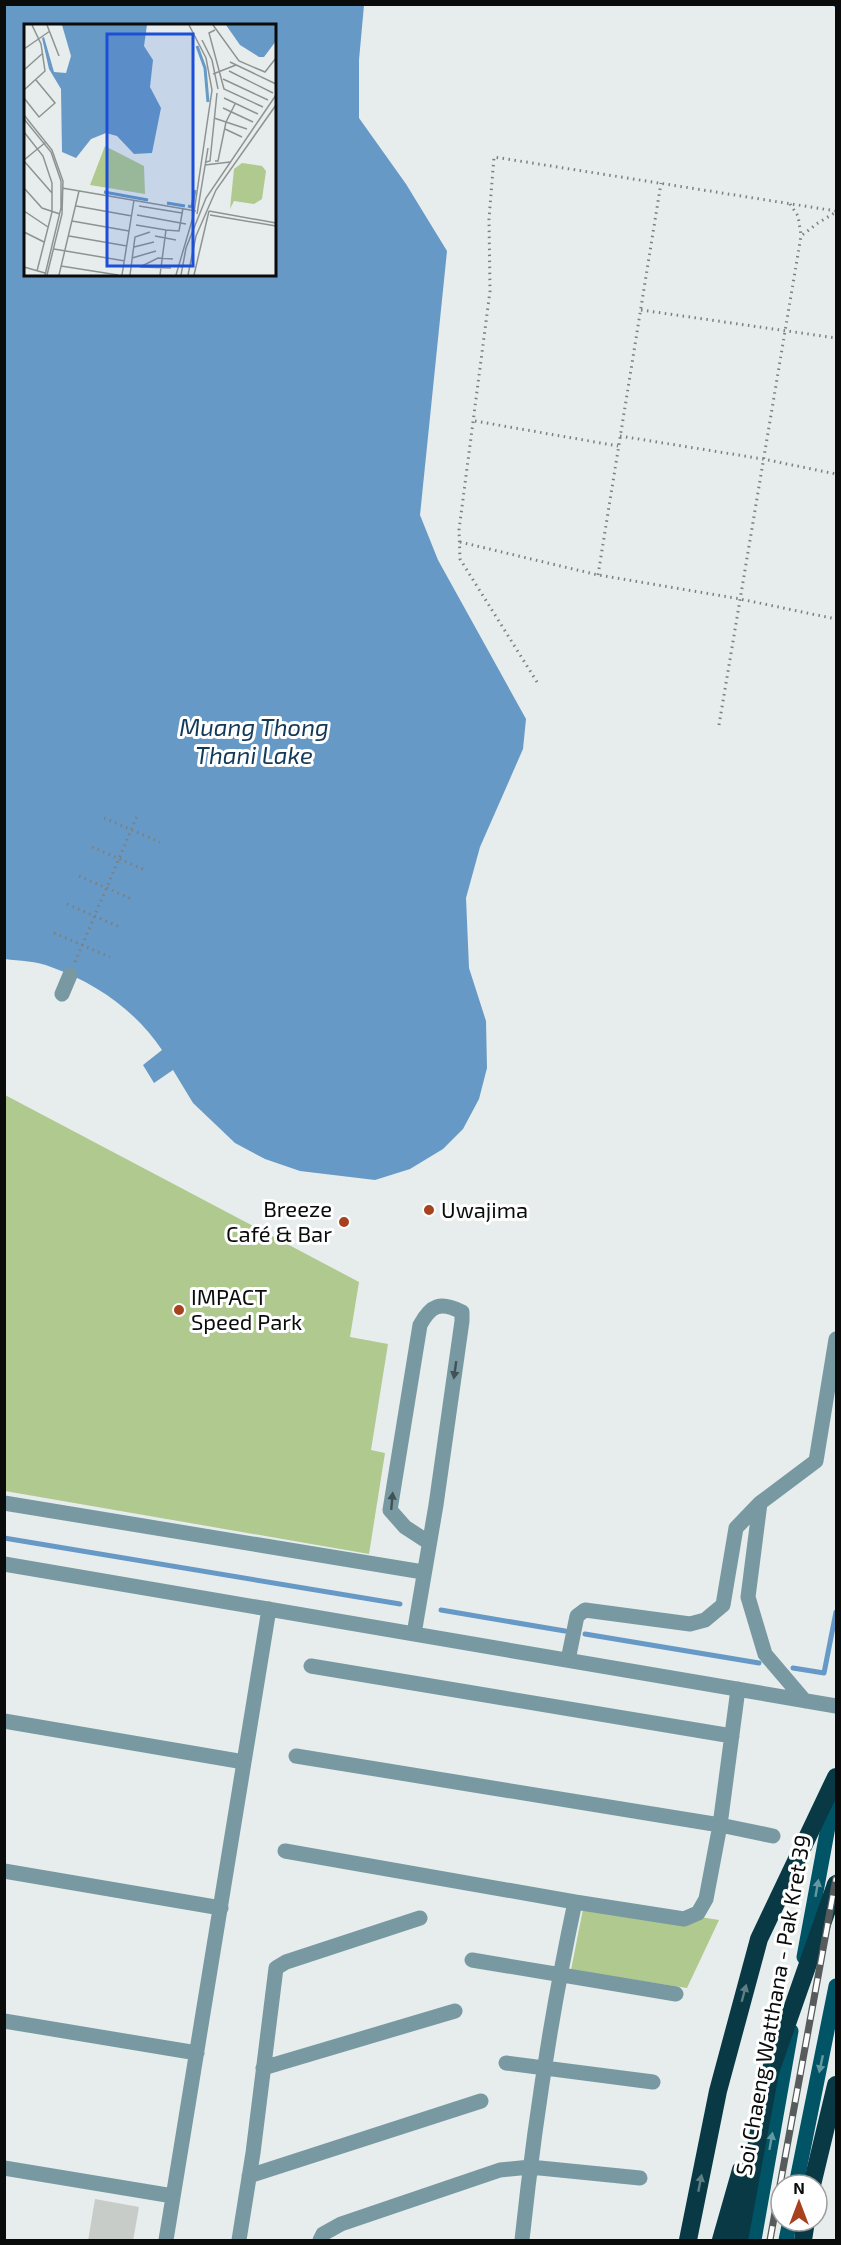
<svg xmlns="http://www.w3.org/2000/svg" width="841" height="2245" font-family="'Exo 2',sans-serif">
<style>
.green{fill:#afc98f}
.water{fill:#6799c7;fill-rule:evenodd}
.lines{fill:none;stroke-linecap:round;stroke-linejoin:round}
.stream{stroke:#6799c7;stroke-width:5}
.building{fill:#c7ccc8}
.path{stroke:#7c8080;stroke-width:3;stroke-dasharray:1.5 4.5;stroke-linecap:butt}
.minor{stroke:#7899a2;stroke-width:15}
.major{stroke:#005465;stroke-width:15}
.highway{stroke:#083944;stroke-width:18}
.rail-casing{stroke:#585b5b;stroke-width:7}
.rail{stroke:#fff;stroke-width:4.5;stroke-dasharray:14;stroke-linecap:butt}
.oneway{fill:#415257}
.oneway2{fill:#6698a3}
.oneway3{fill:#5e7e85}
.poi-dot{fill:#a8411e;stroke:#fff;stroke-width:2}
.labels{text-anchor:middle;stroke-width:6;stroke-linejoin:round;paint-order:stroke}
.poi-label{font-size:22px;fill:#0a0c0c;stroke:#fff;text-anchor:start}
.street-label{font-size:22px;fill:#0a0c0c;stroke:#fff}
.water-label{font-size:24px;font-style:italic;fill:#133959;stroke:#fff}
.inset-river{fill:none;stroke:#6799c7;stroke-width:3}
.inset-road{fill:none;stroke:#8e9392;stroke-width:1.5}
.view{fill:#1d4ed8;fill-opacity:0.15;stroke:#1d4ed8;stroke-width:3}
.inset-edge{fill:none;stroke:#0a0c0c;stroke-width:3}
</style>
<rect width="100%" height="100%" fill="#e6edec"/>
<path class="green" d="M5 1095 359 1282 350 1337 388 1344 371 1450 385 1453 369 1554 5 1491Z
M585 1899 719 1920 687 1988 571 1970Z"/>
<path class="water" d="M4 5H364L359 60V118L406 184 447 251 420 515 438 560 526 719 523 749 480 847 466 898 469 968 486 1021 487 1068 479 1099 463 1129 443 1149 410 1169 375 1180 300 1171 265 1159 235 1143 193 1103 173 1070 154 1083 143 1065 162 1050C135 1010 96 983 51 967 37 961 19 961 5 959ZM26 26H274V274H26Z"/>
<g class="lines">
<path class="stream" d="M836 4V5
M4 1538 400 1604
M441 1610 565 1631
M585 1634 759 1663
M793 1668 824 1673 836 1612"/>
</g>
<path class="building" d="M95 2199 139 2207 133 2241H88Z"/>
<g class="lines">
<path class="path" d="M790 204 798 216 801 235
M641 310 836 338
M475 421 618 446
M620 436 763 459 836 474
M460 542 598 575 740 599 836 619
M598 575 661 183
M537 682 460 559 459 530 490 291 489 219 494 157 836 211
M719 725 801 236 818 223 836 212
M104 818 160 842
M92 847 147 871
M79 876 134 900
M67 904 122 928
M54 933 110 957
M75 962 137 816"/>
<path class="minor" d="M62 994 70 975
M4 1503 423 1572
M4 1564 836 1706
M414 1634 436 1505 462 1321V1312C440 1301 431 1305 420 1325L390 1510 405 1527 428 1542
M568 1660 577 1616 585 1610 690 1624 705 1620 723 1605 736 1528 760 1503
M311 1666 732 1736
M805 1701 765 1654 748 1597 760 1503 816 1461 836 1339
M4 1721 244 1762
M296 1756 720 1825 773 1836
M285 1851 575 1902
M4 1871 221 1908
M472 1960 676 1994
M4 2021 197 2053
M506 2063 653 2082
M263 2068 455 2011
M4 2168 173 2196
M249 2176 481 2101
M166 2240 269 1609
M239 2240 253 2153 276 1968 286 1962 420 1918
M320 2240 323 2234 341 2224 500 2170 530 2167 640 2178
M522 2240C534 2127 551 2014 575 1902L684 1919 698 1913 706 1899 720 1825 738 1689"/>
<path class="major" d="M804 1957 835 1789
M796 2185 836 1986
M754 2240 791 2031
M786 2240 790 2221"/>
<path class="highway" d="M812 2185 836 2085
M688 2240 718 2091 759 1939 836 1777
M721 2240 741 2170
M739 2240 770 2072 836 1884
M803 2240 806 2221"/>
<defs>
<path id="rail" d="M770 2240 836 1878"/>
</defs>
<use href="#rail" class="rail-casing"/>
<use href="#rail" class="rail"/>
</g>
<defs><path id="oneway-solid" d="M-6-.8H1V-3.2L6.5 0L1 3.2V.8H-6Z" transform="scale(1.5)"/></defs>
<g class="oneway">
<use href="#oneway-solid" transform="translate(455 1370) rotate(98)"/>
<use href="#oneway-solid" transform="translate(392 1501) rotate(-85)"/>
</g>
<g class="oneway2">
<use href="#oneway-solid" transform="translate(817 1888) rotate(-80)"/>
<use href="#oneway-solid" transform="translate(821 2064) rotate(102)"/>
<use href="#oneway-solid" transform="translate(771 2141) rotate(-80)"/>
</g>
<g class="oneway3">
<use href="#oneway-solid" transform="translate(744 1993) rotate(-75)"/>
<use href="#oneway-solid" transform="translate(700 2183) rotate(-79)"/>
</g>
<g class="poi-dot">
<circle cx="429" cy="1210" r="6"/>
<circle cx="344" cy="1222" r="6"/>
<circle cx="179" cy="1310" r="6"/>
</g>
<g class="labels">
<g class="poi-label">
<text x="332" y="1217" text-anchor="end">Breeze<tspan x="332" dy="25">Café &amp; Bar</tspan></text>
<text x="441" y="1218">Uwajima</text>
<text x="191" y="1305">IMPACT<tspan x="191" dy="25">Speed Park</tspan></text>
</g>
<g class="street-label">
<text transform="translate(773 2005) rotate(-80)" y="8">Soi Chaeng Watthana - Pak Kret 39</text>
</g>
<g class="water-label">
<text x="254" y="736">Muang Thong<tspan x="254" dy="28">Thani Lake</tspan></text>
</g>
</g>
<g transform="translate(24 24)">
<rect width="252" height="252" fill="#e6edec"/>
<path d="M81 122 120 142 121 170 66 161ZM218 139 238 142 242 147 238 175 230 180 210 177 206 185 210 145Z" fill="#afc98f"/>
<path d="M38 1H123L120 22 129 36 126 63 137 84 128 129 110 130 93 112 82 109 67 115 52 134 38 128 37 65 25 45 18 14 20 13 30 48 42 49 47 32ZM202 1H252V17L240 33H235L216 21Z" fill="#6799c7"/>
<path class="inset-river" d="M173 22 181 44 184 78M80 168 124 176M143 179 161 182M164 182 168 183 171 166"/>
<path class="inset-road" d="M23 1 35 32M165 1 182 34 188 66 169 195M189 1 215 37 241 48 252 34M191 6 185 9 200 65 239 83M178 16 188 36 194 65M0 25 26 7M206 38 252 60M0 46 19 29M205 47 249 69M189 50 212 41M199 55 244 76M0 66 21 47 17 20 8 1M0 74 15 93 31 79 12 56M200 74 234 90M199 84 229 98M0 91 28 126 39 157 38 190 23 251M190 94 223 105M0 95 27 128 37 157V184L21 251M201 105 218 113M0 108 19 132 28 159V188L13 247M0 136 22 118M0 137 28 169M191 137H194L202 98 211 80M182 138 186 137 193 69M181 141 206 138M0 164 18 184 36 190M38 164 172 187M52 182 108 192M115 182 158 189M0 187 24 203M185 187 252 199M173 190 184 124M113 191 162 200M186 191 252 202M48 197 105 207M112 201 142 206M0 208 20 218M45 212 103 222M131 212 152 216M110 223 130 218M30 225 101 237M108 234 132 227M37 242 94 251M0 243 21 249M116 243 134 234 149 235M116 243 147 244M35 251 55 167M98 251 110 176M106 251 111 213 126 208M136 251 142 206 155 207 159 184M152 251 169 193M157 251 162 224 182 174 252 71M164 251 172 212 192 166 252 81M170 251 185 187"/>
<path class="view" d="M83 10H169V242H83Z"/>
<rect width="252" height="252" class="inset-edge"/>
</g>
<rect width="841" height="2245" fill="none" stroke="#0a0c0c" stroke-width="12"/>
<g transform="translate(799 2203)"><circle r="28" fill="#ffffff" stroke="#9d9e9e" stroke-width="1.5"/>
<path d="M0-4.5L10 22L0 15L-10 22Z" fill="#a8411e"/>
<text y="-9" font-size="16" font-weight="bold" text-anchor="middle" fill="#0a0c0c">N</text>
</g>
</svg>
